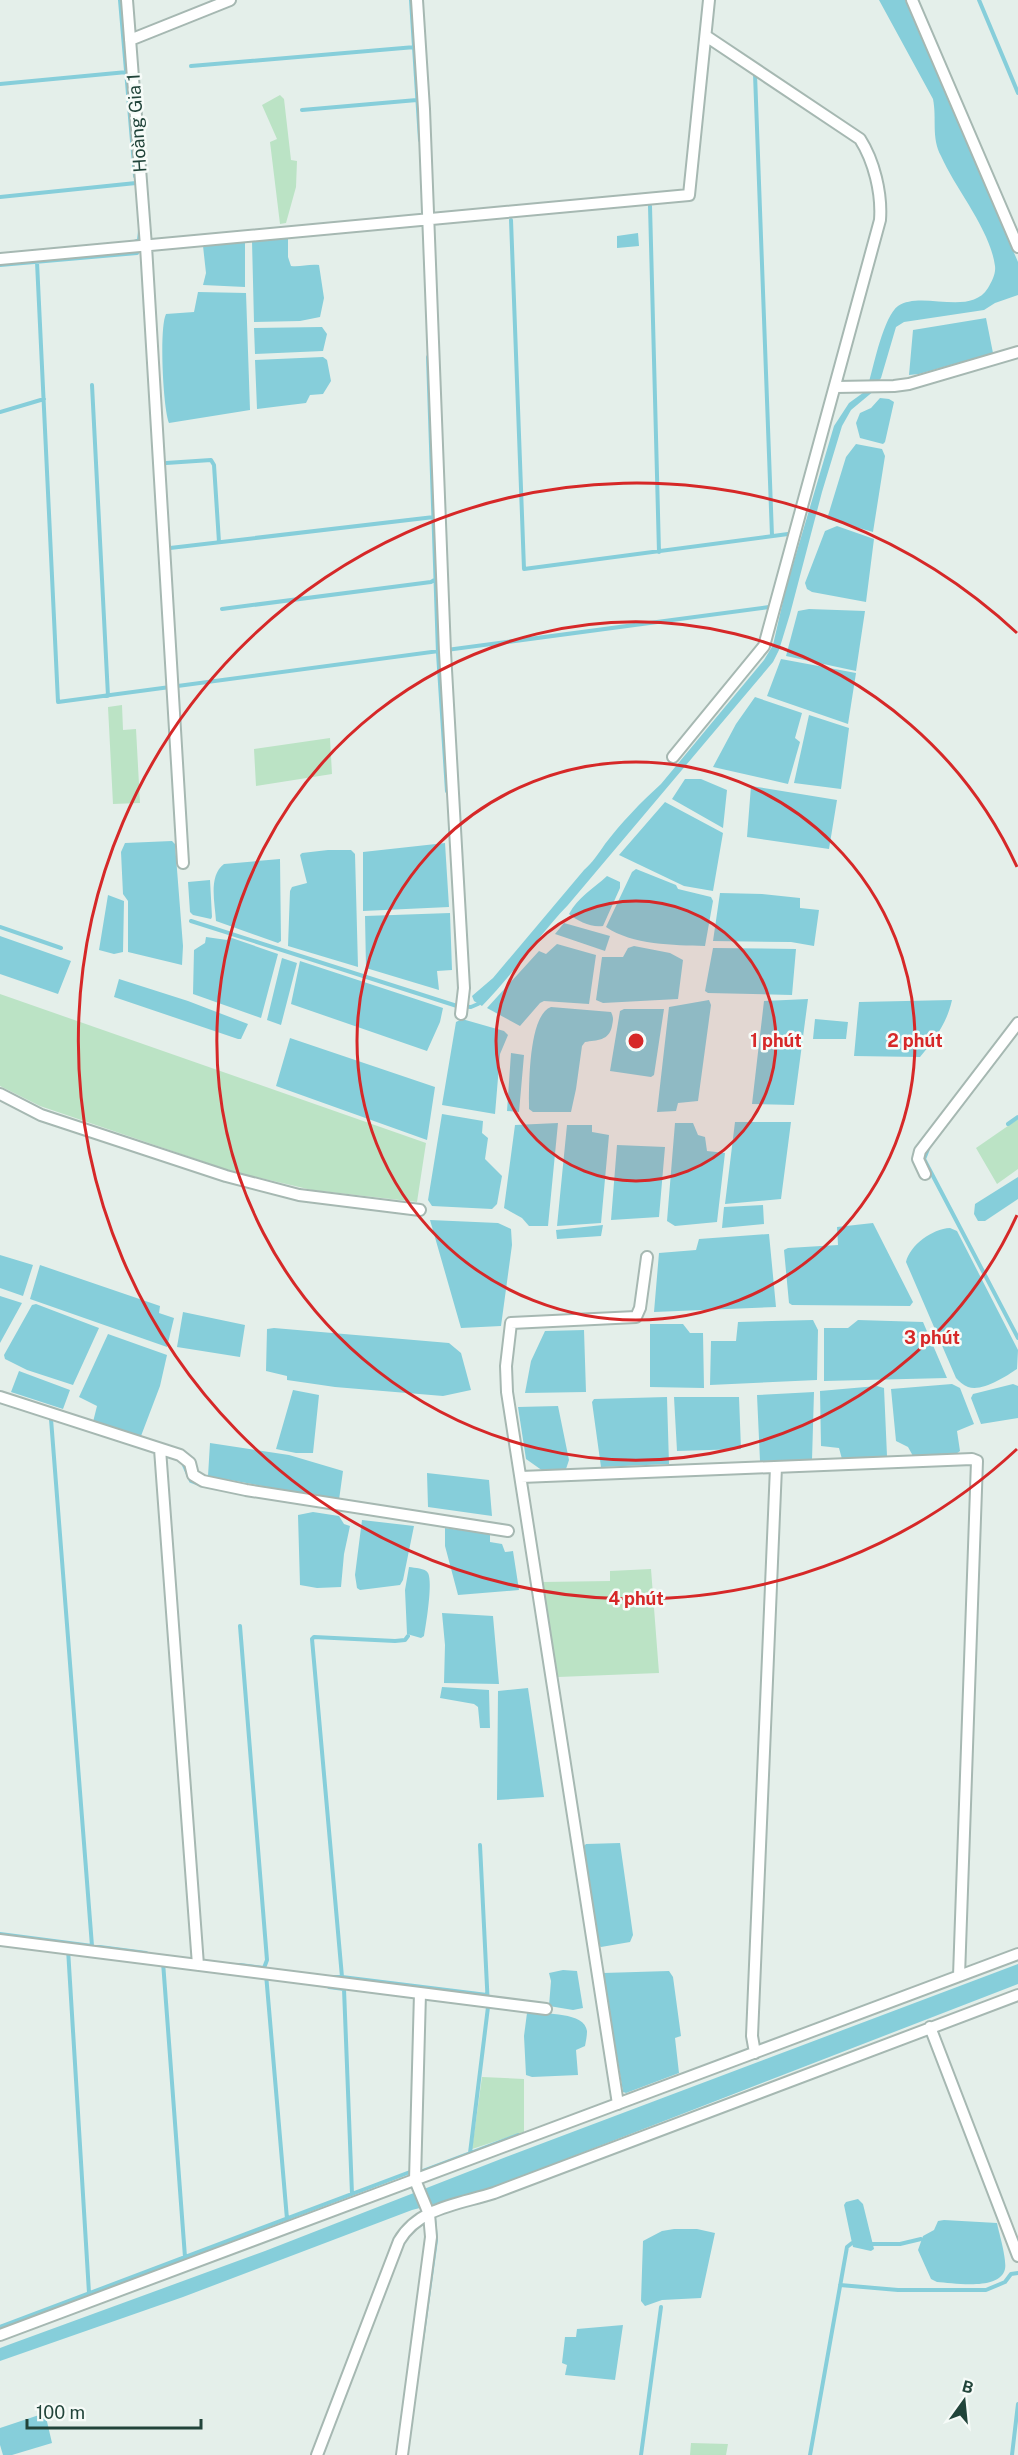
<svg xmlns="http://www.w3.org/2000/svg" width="1018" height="2455" font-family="'Public Sans',sans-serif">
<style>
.green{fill:#bbe3c5}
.water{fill:#86ceda}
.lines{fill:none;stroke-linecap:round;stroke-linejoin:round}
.stream{stroke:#86ceda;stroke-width:4}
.street-casing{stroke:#a6b8b2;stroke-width:14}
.street{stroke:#fff;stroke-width:10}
.ring{fill:none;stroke:#d62828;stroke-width:3}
.labels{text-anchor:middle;stroke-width:5;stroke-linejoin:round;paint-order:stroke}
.street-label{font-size:18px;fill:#21443a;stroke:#f6fbf8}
.centre{fill:#d62828;stroke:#f6fbf8;stroke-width:3}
.ring-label{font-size:18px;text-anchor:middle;font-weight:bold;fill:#d62828;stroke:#f6fbf8;stroke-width:5;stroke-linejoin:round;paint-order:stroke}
</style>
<rect width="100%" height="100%" fill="#e4efea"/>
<path class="green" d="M280 95 284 99 291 160 297 161 296 187 286 223 280 224 270 142 277 139 262 105Z
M122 705 123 730 136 729 140 803 113 804 108 707Z
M330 738 332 774 256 786 254 749Z
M0 994 426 1143 417 1202 312 1190 234 1172 40 1106 0 1086Z
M1018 1119V1169L997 1184 976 1148Z
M651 1569 659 1673 558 1677 542 1582 610 1581V1571Z
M482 2077 524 2079V2132L472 2149Z
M691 2443 728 2444 726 2455H690Z"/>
<path class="water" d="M879 0H905L1018 262V295L995 303 984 310 904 322 896 327 881 378 878 382H869C874 364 884 316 898 306 922 290 970 317 988 288 992 281 996 274 995 266 990 229 956 190 941 156 931 137 937 119 933 99Z
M638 233 639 246 617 248V236Z
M288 238V257L291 266C301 267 308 264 319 265L324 298 320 317 300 321 254 322 252 241Z
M245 241V287L203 285 206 273 203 246Z
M198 292 246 293 250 410 169 423C163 408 159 328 166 314L194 312Z
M986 318 993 353 919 374 909 375 913 330Z
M322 327 327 334 323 351 255 354 254 328Z
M323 357 327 360 331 381 323 394 310 395 306 403 257 409 255 360Z
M867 390H875L851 410 842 426 822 492 790 614 779 650 773 662 568 905C537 937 513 975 482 1006L474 1001 472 996 493 978 584 870C593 862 598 854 605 844 621 823 641 802 661 784L764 660 773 645 786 588 834 426 849 403Z
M880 398 889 399 894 402 885 442 883 444 860 438 856 423 860 413 871 408Z
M856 444 882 449 885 456 873 532 827 519 846 457Z
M837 526 874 539 866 602 812 592 807 589 805 583 825 531Z
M809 609 865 611 856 671 786 656 798 611Z
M781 659 856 673 848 724 767 696Z
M755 697 802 713 795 738 800 742 788 784 713 767 736 724Z
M809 715 849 728 841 789 794 783Z
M685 779H701L727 790 723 828 672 799Z
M751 786 837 800 829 849 747 837Z
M665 802 723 833 713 891 684 886 619 855Z
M172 841 175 844 183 946 182 965 128 952V901L123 894 121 852 125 843Z
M445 843 449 907 363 911V852Z
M328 850H351L355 854 358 967 288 946 290 891 292 887 307 883 300 855 302 853Z
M280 859 281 941 278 943 216 921C215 903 208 876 224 864Z
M636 869 676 885 678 889 711 897 713 901 705 946C674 945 632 945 606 927L632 872Z
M607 876 620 882V888L603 926C592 928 577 921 569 914 578 897 593 889 607 876Z
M210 880 212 917 211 919 193 915 190 912 188 882Z
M720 893 762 894 800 898V908L819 910 814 946 791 942 713 941Z
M108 895 124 901 123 952 114 954 99 950Z
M450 913 452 970 437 971 439 990 366 968 365 916Z
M564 923 610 936 605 951 555 934Z
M0 936 71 961 58 994 0 974Z
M206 937 227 940 229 937 278 954 261 1018 193 994 194 950 205 943Z
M557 944 596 955 589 1004 544 1001 540 1003 520 1026 487 1008 539 951 546 954Z
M634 946 670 953 683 960 678 999 603 1003 596 1000 602 957H623L628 948Z
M713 948 796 949 792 995 708 993 705 991Z
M282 958 297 963 281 1025 267 1020Z
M300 961 443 1008 440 1022 427 1051 291 1004Z
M119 979 188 1001 248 1024 241 1039H238L114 997Z
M808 999 794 1105 752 1104 764 1001Z
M709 1000 711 1005 698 1101 678 1103 676 1111 657 1112 669 1007Z
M952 1000C947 1023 935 1039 920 1057L854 1056 859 1002Z
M551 1007 611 1012C614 1018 613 1020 612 1026 609 1041 597 1040 585 1042L582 1046 576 1089 571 1112H533L529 1109C529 1088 528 1015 551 1007Z
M624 1009H664L654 1075 651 1077 610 1071 620 1011Z
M462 1019 504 1031 508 1035 500 1054 495 1114 442 1105 456 1022Z
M815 1019 848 1022 846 1039H813Z
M290 1038 435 1087 427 1140 276 1086Z
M511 1053 524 1055 519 1112 507 1111Z
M442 1114 483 1121 482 1133 488 1138 485 1159 502 1176 497 1204 492 1209 432 1206 428 1200Z
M735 1122H791L781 1199 725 1204Z
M558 1123 548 1226H529L522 1218 504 1208 515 1125Z
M675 1123H693L698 1135 705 1137 707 1151 725 1153 717 1222 675 1226 667 1221Z
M567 1125H592V1132L609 1135 601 1223 557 1226Z
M617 1145 665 1147 659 1217 611 1220Z
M1018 1177V1199L985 1221H978L974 1214 975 1204Z
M763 1205 764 1224 722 1228 724 1207Z
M430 1220 498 1223 511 1229 512 1245 501 1326 461 1328Z
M873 1223 913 1302 910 1306 792 1305 789 1303 784 1250 788 1248 838 1245 837 1227Z
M603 1225 601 1236 557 1239 556 1230Z
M950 1228 957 1231 1018 1350 1017 1369C1005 1377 982 1392 968 1387 963 1385 959 1381 956 1378L906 1262C910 1245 932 1229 950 1228Z
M769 1234 776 1307 654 1312 659 1253 696 1250 699 1239Z
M0 1255 33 1265 23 1296 0 1288Z
M40 1265 160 1306 159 1313 174 1318 167 1347 30 1299Z
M0 1296 22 1303 0 1343Z
M36 1304 99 1328 73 1385 27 1370 5 1359 4 1355 32 1305Z
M183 1312 245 1325 240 1357 177 1347Z
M813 1320 818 1330 817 1380 710 1385 711 1341H736L738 1322Z
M858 1320 923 1322 947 1378 824 1381V1328H848Z
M650 1324H683L690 1333H703L704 1388 650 1387Z
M274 1328 449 1343 461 1353 471 1390 443 1396 335 1387 287 1380V1376L266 1371 267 1329Z
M584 1330 586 1392 525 1393 531 1361 545 1331Z
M108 1334 167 1355 160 1386 141 1436 93 1422 97 1406 79 1397Z
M19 1371 70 1390 63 1409 11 1392Z
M952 1384 960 1388 974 1424 957 1431 960 1451 956 1454 913 1456 908 1447 896 1441 891 1389Z
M1013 1384 1018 1386V1418L981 1424 971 1398 973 1394Z
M877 1386 884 1388 887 1456 842 1459 839 1448 821 1446 820 1391Z
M293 1390 319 1395 313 1453H296L276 1449Z
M814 1392 812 1460 760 1461 757 1395Z
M667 1397 669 1464 601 1467 592 1402 594 1399Z
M674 1397H739L741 1449 677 1451Z
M558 1406 569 1460 566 1469 543 1471 526 1459 518 1407Z
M210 1443 289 1455 343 1471 339 1500 208 1476Z
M427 1473 489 1480 492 1516 428 1507Z
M313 1512 339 1516 344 1524 350 1526 344 1554 341 1587 317 1588 300 1585 298 1515Z
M362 1520 414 1526 403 1580 400 1585 360 1590 357 1588 355 1575Z
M445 1528 490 1534V1542L502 1544 505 1552 513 1551 519 1590 458 1595 445 1546Z
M409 1567C415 1568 425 1568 428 1573 433 1582 426 1625 424 1636L421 1638 407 1634 405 1590Z
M442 1613 493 1616 499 1684 444 1683 445 1645Z
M442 1687 489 1690 490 1728H480L478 1707 474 1704 440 1698Z
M528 1688 544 1797 497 1800 498 1691Z
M620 1843 633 1935 630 1942 601 1947 598 1945 584 1846 586 1844Z
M1018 1964V1984L478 2193 412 2210 183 2297 0 2361V2348L8 2345 265 2251 506 2157Z
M563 1970 577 1971 583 2008 573 2010 549 2006 551 1981 549 1973Z
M669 1971 673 1977 681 2036 675 2038 679 2073 626 2093 623 2092 603 1973Z
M530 2012C545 2014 585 2012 587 2031 587 2036 586 2041 585 2046L576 2050 578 2075 532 2077 526 2075 524 2036 527 2013Z
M858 2199 863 2204 874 2249 871 2251 853 2247 852 2243 844 2205 846 2202Z
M944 2220 997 2223C999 2233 1007 2259 1005 2269 1000 2291 954 2283 937 2282L931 2279 918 2250 923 2236 934 2230 938 2221Z
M674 2229H697L715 2233 701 2298 662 2300 645 2306 641 2301 643 2241 662 2231Z
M623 2325 615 2380 565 2375 567 2365 562 2363 565 2337H576L577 2329Z
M45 2413 52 2443 12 2455H3L0 2445V2428Z"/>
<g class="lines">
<path class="stream" d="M120 0 135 176
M411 0 420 140
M979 0 1018 93
M191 66 415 47
M755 74 772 536
M0 84 127 72
M302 110 417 100
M0 197 136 183
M650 206 659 552
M511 220 524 569 788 534
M132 243 139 240 140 231
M37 262 58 702 769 607
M0 265 137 253
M428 357 438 653 447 791
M92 385 108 696
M0 412 44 399
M166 463 211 460 214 465 219 542
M170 548 434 517
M222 609 431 582 436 579
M191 921 457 1006 471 1007 478 1004
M0 927 61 948
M1008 1124 1018 1117
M928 1149 924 1159 1018 1338
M51 1419 92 1946
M183 1463 191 1481 204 1486
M0 1934 146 1953
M68 1949 89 2293
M163 1962 185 2257
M240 1965 264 1968 267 1960 240 1626
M266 1974 287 2219
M329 1977H342L312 1639 314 1637 395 1641 405 1640 408 1636
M342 1977 487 1995
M328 1983 329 1987 344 1989 352 2194
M470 2153 488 2007 480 1845
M872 2244H900L921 2239
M840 2285 898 2290H986L1005 2282 1011 2274 1018 2273
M0 2327 410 2172H420L518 2135
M422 2341 436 2240 434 2218
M641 2455 661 2307
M810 2455 847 2247 852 2243
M1012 2455 1018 2404"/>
<defs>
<path id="street" d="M127 0 146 246 183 863
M417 0 424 109 445 652 464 988 461 1014
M912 0 1018 247
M130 40 230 0
M0 259 689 195 709 0
M836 387 894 386 909 384 1018 352
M673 757 764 646 880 220C882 193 874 161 860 139L706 36
M0 1094 41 1115 226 1176 299 1195 420 1210
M925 1174 918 1159 920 1151 1018 1023
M0 1397 180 1455 190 1463 193 1475 203 1481 246 1490 508 1531
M160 1449 198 1965
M521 1477 972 1459 977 1461 959 1976
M0 1940 420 1993 415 2180 429 2214 431 2237 402 2455
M420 1993 546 2009
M930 2027 1018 2256
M755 2053 752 2036 776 1467
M618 2104 507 1392 506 1366 511 1323 636 1317 640 1308 647 1257
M0 2335 1018 1954
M317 2455 399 2241C419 2207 460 2204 494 2193L1018 1995"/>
</defs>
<use href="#street" class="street-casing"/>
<use href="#street" class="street"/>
</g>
<circle cx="636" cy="1041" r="140" fill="#d62828" fill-opacity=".12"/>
<g class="ring">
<circle cx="636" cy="1041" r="140"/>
<circle cx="636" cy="1041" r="279"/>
<path d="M1017 1215A419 419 0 1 1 1017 867"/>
<path d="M1017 1449A558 558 0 1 1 1017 633"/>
</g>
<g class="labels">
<g class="street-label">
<text transform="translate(137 123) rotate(-94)" y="6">Hoàng Gia 1</text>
</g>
</g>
<circle cx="636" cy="1041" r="9" class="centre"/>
<g class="ring-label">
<text x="776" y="1047">1 phút</text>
<text x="915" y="1047">2 phút</text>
<text x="932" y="1344">3 phút</text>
<text x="636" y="1605">4 phút</text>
</g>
<g transform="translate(964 2401) rotate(15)" stroke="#f6fbf8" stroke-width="4.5" paint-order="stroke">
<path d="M0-4.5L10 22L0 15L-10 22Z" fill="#21443a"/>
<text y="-9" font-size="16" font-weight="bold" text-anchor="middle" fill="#21443a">B</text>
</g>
<path d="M27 2419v9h174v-9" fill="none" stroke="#21443a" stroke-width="3"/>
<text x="36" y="2419" font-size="18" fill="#21443a" stroke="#f6fbf8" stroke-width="4.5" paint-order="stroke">100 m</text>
</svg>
